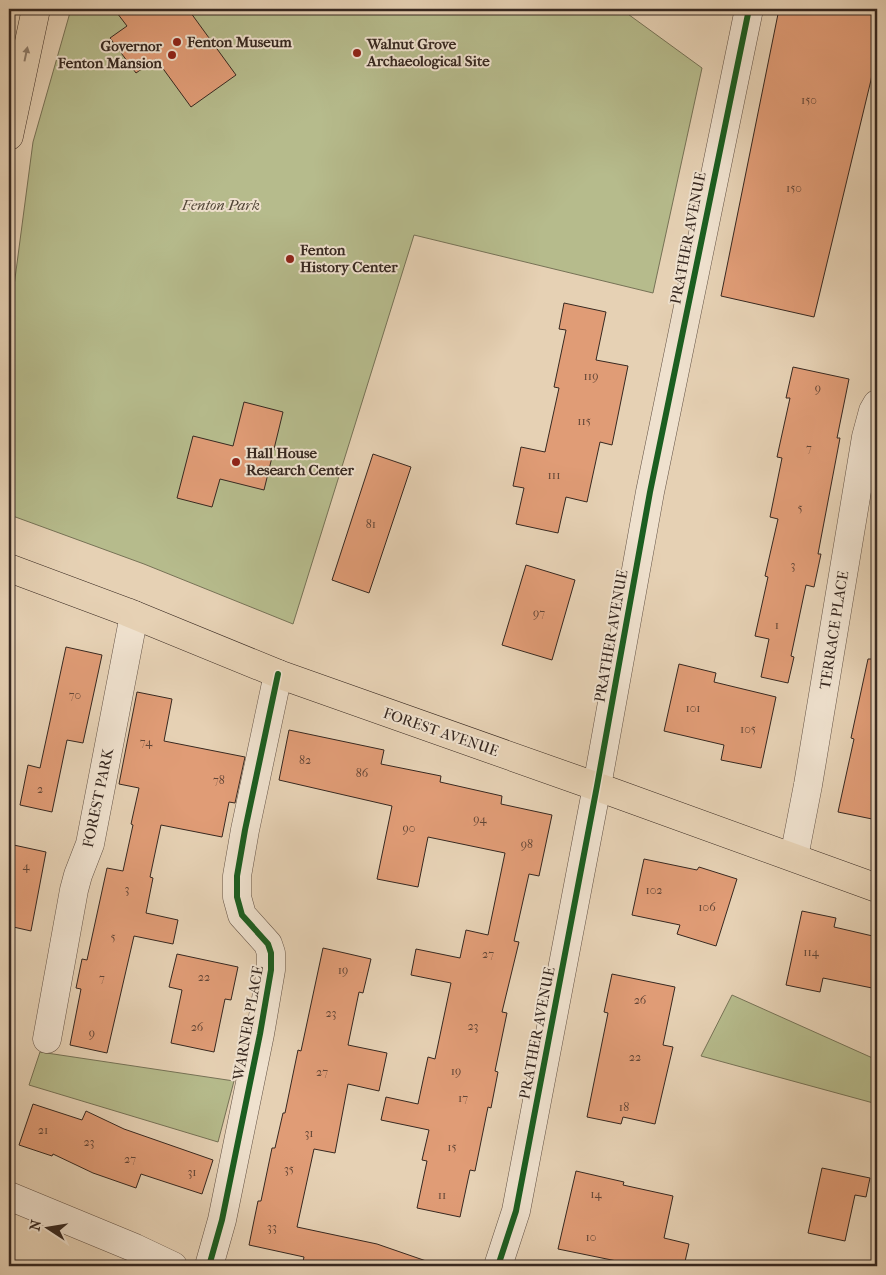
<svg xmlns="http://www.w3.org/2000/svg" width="886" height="1275" font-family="'IM FELL French Canon',serif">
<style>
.green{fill:#b6bb8c;stroke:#767256}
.building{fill:#e09c76;stroke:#372820}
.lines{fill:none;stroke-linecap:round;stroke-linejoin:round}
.minor-casing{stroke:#635245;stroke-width:29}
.major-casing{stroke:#372820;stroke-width:29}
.highway-casing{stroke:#372820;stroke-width:29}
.minor{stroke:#efe1ce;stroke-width:28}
.major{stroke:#e6d1b4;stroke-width:28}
.highway{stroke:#e6d1b4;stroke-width:28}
.cycleway-casing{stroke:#efe1ce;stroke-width:9}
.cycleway{stroke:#1b5e20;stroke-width:6}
.oneway{fill:#8e7c6a}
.poi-dot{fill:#8f2418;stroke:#efe1ce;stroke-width:2}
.labels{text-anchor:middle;stroke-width:4;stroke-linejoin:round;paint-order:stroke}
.number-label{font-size:12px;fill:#614536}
.poi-label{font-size:15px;font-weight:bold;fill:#372820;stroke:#efe1ce;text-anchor:start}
.park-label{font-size:15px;font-style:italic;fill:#504536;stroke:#efe1ce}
.street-label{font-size:15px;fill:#372820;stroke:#efe1ce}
</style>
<rect width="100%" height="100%" fill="#e6d1b4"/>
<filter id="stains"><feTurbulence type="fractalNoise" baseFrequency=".004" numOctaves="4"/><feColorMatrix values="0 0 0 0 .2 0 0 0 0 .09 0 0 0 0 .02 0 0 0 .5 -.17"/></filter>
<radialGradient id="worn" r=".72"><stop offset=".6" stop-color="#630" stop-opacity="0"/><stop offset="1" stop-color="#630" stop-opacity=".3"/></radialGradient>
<path class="green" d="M71 9H621L702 68 653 293 414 235 293 624 144 564 10 515 9 513V324L33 142Z
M732 995 877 1060V1104L701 1056Z
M40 1052 234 1081 218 1142 29 1085Z"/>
<path class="building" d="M114 9H188L236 75 191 107 156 59 136 73 110 38 127 26Z
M779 9H877V46L871 80 814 317 721 296Z
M564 303 606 312 596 360 628 366 612 445 600 442 587 502 566 497 558 533 516 524 524 488 513 486 521 447 545 452 559 388 554 387 566 330 559 329Z
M793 367 849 379 837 438H840L818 554H821L814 587 806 585 791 656 794 657 788 683 761 677 769 639 755 636 768 577 765 576 778 519 770 517 782 458 777 457 790 398H786Z
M244 402 283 412 264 490 220 479 212 507 177 498 193 436 233 446Z
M373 454 411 467 369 593 332 580Z
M526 565 575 580 552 660 502 645Z
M66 647 102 655 83 743 67 740 52 812 20 805 28 765 40 768Z
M868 659H877V820L838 812 854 739 851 738Z
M679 664 716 673 714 682 776 697 761 768 721 760 724 745 664 731Z
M137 692 172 699 164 741 245 757 235 803 229 802 222 837 161 825 150 877 153 878 146 913 178 920 173 944 134 936 107 1053 70 1045 81 989 76 988 82 959 87 960 107 868 123 871 133 825 131 824 139 788 119 784Z
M289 730 384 750 381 764 441 776 440 782 502 796 501 804 552 815 539 876 529 874 514 941 519 942 502 1012 507 1013 495 1071 498 1072 491 1108 488 1107 475 1171 470 1170 460 1217 417 1208 427 1161 422 1160 429 1130 381 1120 386 1097 418 1104 428 1057 435 1059 451 983 411 975 416 949 460 958 466 930 488 935 505 853 428 837 418 887 377 879 392 806 279 780Z
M9 844 46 852 31 931 9 926Z
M644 859 697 870 699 867 737 879 716 946 677 934 680 925 632 915Z
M802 911 836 918 834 927 877 937V989L823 978 820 992 786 985Z
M323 948 371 959 363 993 359 992 348 1045 387 1053 379 1091 348 1084 335 1153 314 1149 297 1227 377 1244 432 1263 431 1266H302L304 1257 249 1245 258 1201H261L272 1148H275L283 1113H285L298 1050 301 1051Z
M177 954 238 967 231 1000 225 999 214 1052 171 1043 182 990 169 987Z
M612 974 675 987 663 1045 673 1047 655 1124 623 1117 621 1124 587 1117 608 1013 604 1012Z
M33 1104 82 1120 86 1111 124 1129 213 1160 202 1194 141 1174 136 1188 93 1173 53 1154 52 1156 19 1145Z
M822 1168 870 1178 866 1197 855 1195 845 1241 808 1233Z
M576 1171 624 1182 623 1185 673 1196 664 1238 689 1244 684 1266H641L558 1249Z"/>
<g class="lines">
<defs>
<path id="minor" d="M794 857 808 785 866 437 873 411 877 404
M47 1039 74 890 78 875 90 844 134 615
M9 1196 135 1248 173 1266
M209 1266 222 1220 260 1034 271 970V953L268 944 242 915 237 897V876L245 830 278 674
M498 1266 516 1211 597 786 650 492 749 9"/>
<path id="major" d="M9 568 127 612 281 675 609 791 877 888"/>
<path id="highway" d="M9 136 36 9"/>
</defs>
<use href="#minor" class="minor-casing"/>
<use href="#major" class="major-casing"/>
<use href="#highway" class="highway-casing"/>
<use href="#minor" class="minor"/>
<use href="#major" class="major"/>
<use href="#highway" class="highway"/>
<defs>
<path id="cycleway" d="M209 1266 222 1220 260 1034 271 970V953L268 944 242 915 237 897V876L245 830 278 674
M498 1266 516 1211 597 786 650 492 749 9"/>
</defs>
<use href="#cycleway" class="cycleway-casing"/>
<use href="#cycleway" class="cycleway"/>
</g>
<defs><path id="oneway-solid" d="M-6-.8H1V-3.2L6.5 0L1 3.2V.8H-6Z" transform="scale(1.25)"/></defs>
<use class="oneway" href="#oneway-solid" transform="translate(26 54) rotate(-78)"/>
<g class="poi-dot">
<circle cx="177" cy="42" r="5"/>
<circle cx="357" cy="53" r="5"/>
<circle cx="172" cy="55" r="5"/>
<circle cx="290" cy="259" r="5"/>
<circle cx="236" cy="462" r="5"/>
</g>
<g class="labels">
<g class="number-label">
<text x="809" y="104">150</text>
<text x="794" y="192">150</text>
<text x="591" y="380">119</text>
<text x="818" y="392">9</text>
<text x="584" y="425">115</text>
<text x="809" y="452">7</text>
<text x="554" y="479">111</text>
<text x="800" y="512">5</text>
<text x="371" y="528">81</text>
<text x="793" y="569">3</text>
<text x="539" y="617">97</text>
<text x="777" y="629">1</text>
<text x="75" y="699">70</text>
<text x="693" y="712">101</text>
<text x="748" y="733">105</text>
<text x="146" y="746">74</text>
<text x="305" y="764">82</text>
<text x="362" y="777">86</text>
<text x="219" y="784">78</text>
<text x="40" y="793">2</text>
<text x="480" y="823">94</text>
<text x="409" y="832">90</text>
<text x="527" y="848">98</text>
<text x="26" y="870">4</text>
<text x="127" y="893">3</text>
<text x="654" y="894">102</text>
<text x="707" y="911">106</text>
<text x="113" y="941">5</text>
<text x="811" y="956">114</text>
<text x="488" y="958">27</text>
<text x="343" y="974">19</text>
<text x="204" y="981">22</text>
<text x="102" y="982">7</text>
<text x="640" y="1004">26</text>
<text x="331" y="1017">23</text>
<text x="473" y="1030">23</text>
<text x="197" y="1031">26</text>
<text x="92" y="1037">9</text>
<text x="635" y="1061">22</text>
<text x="456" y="1075">19</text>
<text x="322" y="1076">27</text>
<text x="463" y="1102">17</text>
<text x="624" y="1111">18</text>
<text x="43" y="1134">21</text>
<text x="309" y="1137">31</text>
<text x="89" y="1146">23</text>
<text x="452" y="1151">15</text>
<text x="130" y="1163">27</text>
<text x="289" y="1173">35</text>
<text x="192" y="1176">31</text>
<text x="596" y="1198">14</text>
<text x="442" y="1199">11</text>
<text x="272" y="1231">33</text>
<text x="591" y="1241">10</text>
</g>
<g class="poi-label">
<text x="187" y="47">Fenton Museum</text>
<text x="367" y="49">Walnut Grove<tspan x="367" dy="17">Archaeological Site</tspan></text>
<text x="162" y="51" text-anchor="end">Governor<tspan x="162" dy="17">Fenton Mansion</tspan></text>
<text x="300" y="255">Fenton<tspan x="300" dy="17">History Center</tspan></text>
<text x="246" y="458">Hall House<tspan x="246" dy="17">Research Center</tspan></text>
</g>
<g class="park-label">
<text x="221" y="210">Fenton Park</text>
</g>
<g class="street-label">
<text transform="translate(688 238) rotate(-79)" y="5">PRATHER AVENUE</text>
<text transform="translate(834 630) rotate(-81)" y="5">TERRACE PLACE</text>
<text transform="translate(611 636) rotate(-80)" y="5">PRATHER AVENUE</text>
<text transform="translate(441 732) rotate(19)" y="5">FOREST AVENUE</text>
<text transform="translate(98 798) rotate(-78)" y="5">FOREST PARK</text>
<text transform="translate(248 1023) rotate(-80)" y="5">WARNER PLACE</text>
<text transform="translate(537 1033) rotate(-79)" y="5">PRATHER AVENUE</text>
</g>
</g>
<rect width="886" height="1275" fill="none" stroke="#e6d1b4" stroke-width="30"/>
<rect x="10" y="10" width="866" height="1255" fill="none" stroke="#372820" stroke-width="2.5"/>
<rect x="15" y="15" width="856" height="1245" fill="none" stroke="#372820"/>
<g transform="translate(48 1228) rotate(282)" stroke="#efe1ce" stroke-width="4" paint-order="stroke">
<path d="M0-4L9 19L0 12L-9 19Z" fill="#372820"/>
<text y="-8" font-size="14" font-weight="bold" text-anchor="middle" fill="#372820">N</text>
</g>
<rect width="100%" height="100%" filter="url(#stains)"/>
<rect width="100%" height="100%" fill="url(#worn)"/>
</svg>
